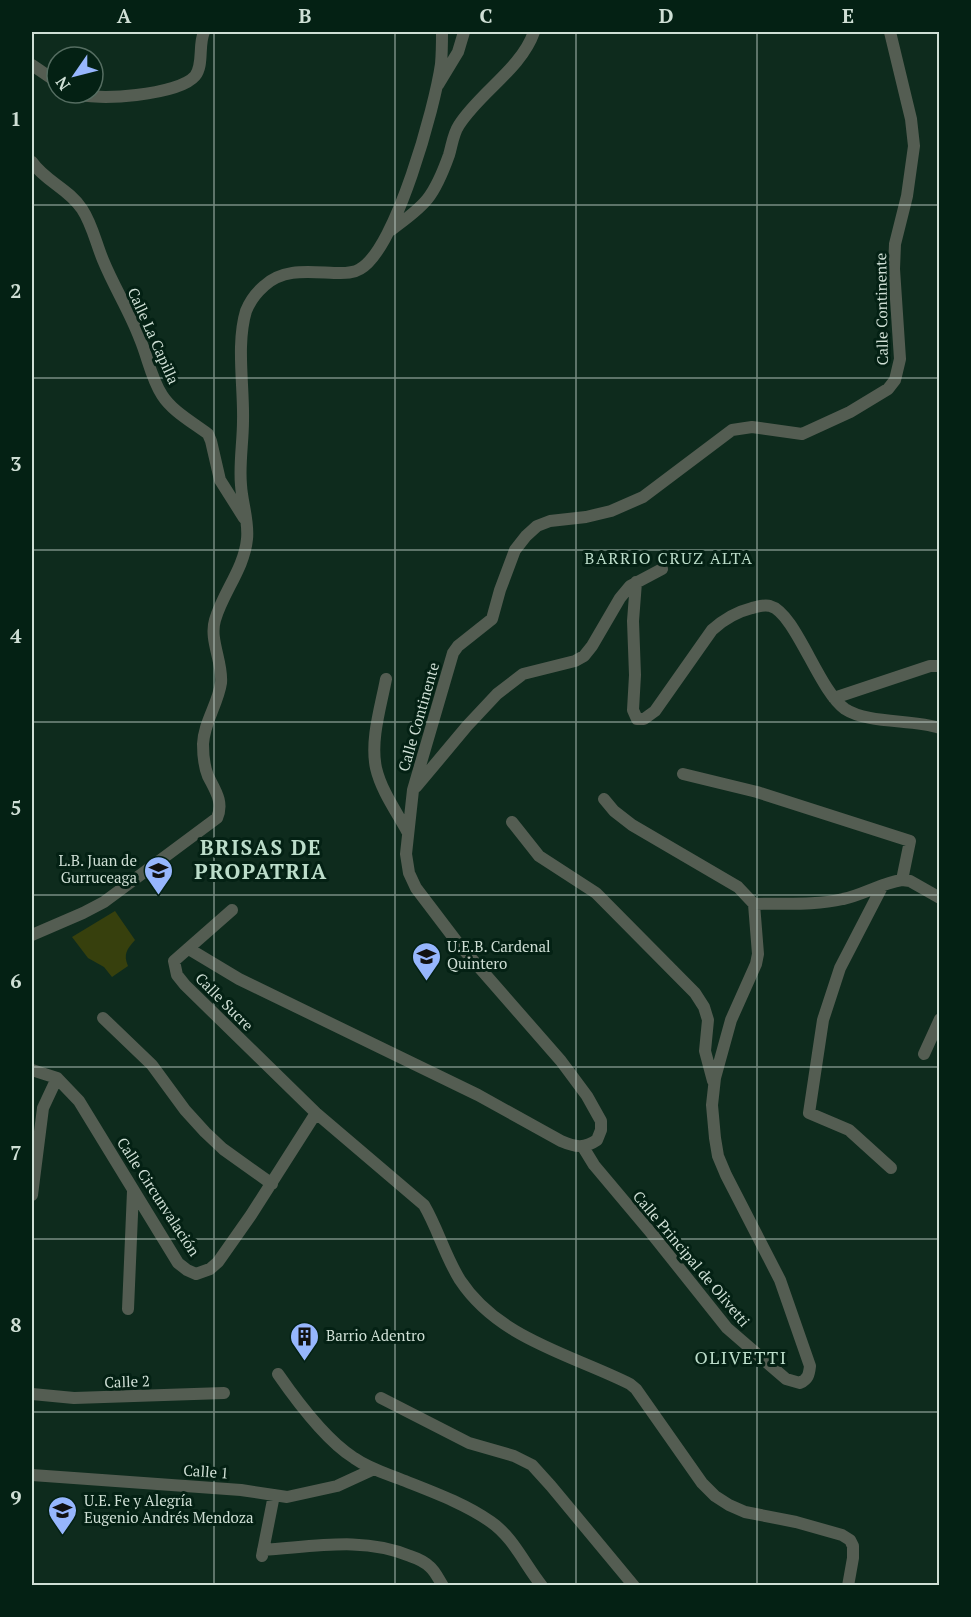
<svg xmlns="http://www.w3.org/2000/svg" width="971" height="1617" font-family="'PT Serif',serif">
<style>
.green{fill:#37400d}
.lines{fill:none;stroke-linecap:round;stroke-linejoin:round}
.minor{stroke:#545d52;stroke-width:12}
.grid{fill:none;stroke:#cfdfd5;stroke-width:1.5;stroke-opacity:0.55}
.labels{text-anchor:middle;stroke-width:6;stroke-linejoin:round;paint-order:stroke}
.street-label{font-size:15px;fill:#cfdfd5;stroke:#042114}
.poi-label{font-size:15px;fill:#cfdfd5;stroke:#042114;text-anchor:start}
.neighbourhood-label{font-size:16px;letter-spacing:1.5px;fill:#bcddca;stroke:#042114}
.quarter-label{font-size:18px;letter-spacing:1.5px;fill:#bcddca;stroke:#042114}
.district-label{font-size:21px;font-weight:bold;letter-spacing:1.5px;fill:#bcddca;stroke:#042114}
.neatline{fill:none;stroke:#cfdfd5;stroke-width:2}
.grid-label{font-size:20px;text-anchor:middle;font-weight:bold;fill:#cfdfd5}
</style>
<rect width="100%" height="100%" fill="#0e2b1d"/>
<path class="green" d="M115 911 135 940C127 949 123 954 128 966L112 977 104 967 88 958 72 937Z"/>
<g class="lines">
<path class="minor" d="M32 65 57 82
M438 85 458 52 464 32
M74 93C95 102 179 95 195 76 204 65 198 45 204 32
M32 162C45 181 69 189 82 209 92 224 96 243 103 260 114 287 130 312 140 339 148 358 151 378 162 395 172 411 192 422 208 434L211 441 220 480 244 518
M391 230C426 205 434 197 449 155 452 145 453 134 459 125 480 92 521 69 534 32
M636 582 633 621 635 675 633 710 637 719H644L655 711 712 630C724 619 736 612 752 608 757 607 764 604 770 606 795 612 819 691 845 709 868 724 912 719 940 728
M386 679C381 706 370 740 376 768 381 790 396 811 407 831
M834 698 930 666H940
M683 774 757 792 910 841 902 880
M416 787 467 726 497 694 523 674 575 661 584 656 592 646 620 598 630 586 662 569
M604 799 614 811 632 825 738 887 754 904
M512 822 539 856 596 893 695 993 704 1007 708 1020 705 1051 713 1081
M883 885 840 968 823 1020 809 1113 849 1130 891 1168
M754 904C784 903 813 906 843 899 863 895 881 883 902 880L910 881 940 898
M232 910 174 961 177 975 185 985 316 1113 424 1205C438 1229 445 1256 460 1280 499 1339 570 1354 630 1384L636 1389 702 1483 715 1496 729 1505 745 1512 796 1522 842 1535 850 1540 853 1546V1558L848 1586
M32 935 83 913 104 902 217 818C224 802 215 790 208 776 204 766 203 754 203 744 204 722 218 704 221 683 223 662 209 640 215 620 223 592 244 569 247 539 249 521 242 503 241 485 239 464 243 442 243 421 244 387 236 344 246 311 250 301 256 293 264 286 283 268 309 272 334 273 343 273 352 274 360 269 396 249 435 106 441 64 442 53 442 42 442 32
M189 949 239 979 478 1095 561 1141C575 1147 584 1149 597 1140L601 1130V1121L587 1096 561 1061 457 942 416 888 409 873 406 854 413 790 453 653 458 646 492 619 500 590 515 550 526 536 537 526 550 521 586 517 611 511 643 497 732 430 752 427 802 434 850 412 888 389 895 380 900 359 894 269 895 244 907 196 914 146 911 119 890 32
M103 1018 152 1065 185 1110 205 1132 223 1149 272 1184
M924 1054 940 1019
M32 1070 57 1078 79 1101 178 1263 187 1270 196 1274 210 1269 218 1262 251 1215 316 1113
M583 1147 594 1165 652 1234 727 1328 786 1379 800 1383C808 1379 809 1375 810 1366L780 1280 726 1175 718 1156 715 1138 712 1105 715 1078 731 1020 756 964 758 954 754 904
M32 1195 43 1108 57 1078
M128 1309 133 1191
M278 1374C296 1400 327 1441 354 1458 368 1468 384 1473 400 1479 430 1491 464 1503 491 1522 513 1537 525 1565 542 1586
M32 1394 74 1398 224 1393
M381 1398 469 1443 514 1456 532 1465 551 1486 634 1586
M32 1475 241 1490 287 1497 337 1486 374 1469
M263 1550C312 1547 363 1536 410 1556 416 1558 425 1562 430 1567 435 1571 439 1580 443 1586
M262 1556 274 1495"/>
</g>
<path class="grid" d="M214 32V1586M395 32V1586M576 32V1586M757 32V1586M32 205H940M32 378H940M32 550H940M32 722H940M32 895H940M32 1067H940M32 1239H940M32 1412H940"/>
<defs>
<symbol id="school-pin" viewBox="-11 -11 22 30"><path d="M0 17L-7.5 6A9.5 9.5 0 1 1 7.5 6Z" fill="#96b6fd" stroke="#042114"/><path d="M0-5L7-2L0 1L-7-2ZM-4 1L0 2.5L4 1V4Q0 6-4 4Z" fill="#111"/></symbol>
<symbol id="building-pin" viewBox="-11 -11 22 30"><path d="M0 17L-7.5 6A9.5 9.5 0 1 1 7.5 6Z" fill="#96b6fd" stroke="#042114"/><path d="M-4-6H4V6H1V3H-1V6H-4ZM-2.5-4.3h1.7v1.8h-1.7ZM.8-4.3h1.7v1.8H.8ZM-2.5-1h1.7V.8h-1.7ZM.8-1h1.7V.8H.8Z" fill="#111"/></symbol>
</defs>
<g fill-rule="evenodd">
<use href="#school-pin" x="142" y="854" width="33" height="45"/>
<use href="#school-pin" x="410" y="940" width="33" height="45"/>
<use href="#building-pin" x="288" y="1320" width="33" height="45"/>
<use href="#school-pin" x="46" y="1494" width="33" height="45"/>
</g>
<g class="labels">
<g class="street-label">
<text transform="translate(882 309) rotate(-91)" y="5">Calle Continente</text>
<text transform="translate(153 336) rotate(66)" y="5">Calle La Capilla</text>
<text transform="translate(419 717) rotate(-74)" y="5">Calle Continente</text>
<text transform="translate(224 1002) rotate(45)" y="5">Calle Sucre</text>
<text transform="translate(158 1197) rotate(57)" y="5">Calle Circunvalación</text>
<text transform="translate(691 1259) rotate(50)" y="5">Calle Principal de Olivetti</text>
<text transform="translate(127 1382) rotate(-2)" y="5">Calle 2</text>
<text transform="translate(206 1472) rotate(4)" y="5">Calle 1</text>
</g>
<g class="poi-label">
<text x="137" y="866" text-anchor="end">L.B. Juan de<tspan x="137" dy="17">Gurruceaga</tspan></text>
<text x="447" y="952">U.E.B. Cardenal<tspan x="447" dy="17">Quintero</tspan></text>
<text x="326" y="1341">Barrio Adentro</text>
<text x="84" y="1506">U.E. Fe y Alegría<tspan x="84" dy="17">Eugenio Andrés Mendoza</tspan></text>
</g>
<g class="neighbourhood-label">
<text x="669" y="564">BARRIO CRUZ ALTA</text>
</g>
<g class="quarter-label">
<text x="741" y="1364">OLIVETTI</text>
</g>
<g class="district-label">
<text x="261" y="855">BRISAS DE<tspan x="261" dy="24">PROPATRIA</tspan></text>
</g>
</g>
<rect width="971" height="1617" fill="none" stroke="#042114" stroke-width="66"/>
<g transform="translate(75 75) rotate(235)"><circle r="28" fill="#042114" stroke="#556d61" stroke-width="1.5"/>
<path d="M0-4.5L10 22L0 15L-10 22Z" fill="#96b6fd"/>
<text y="-9" font-size="16" font-weight="bold" text-anchor="middle" fill="#cfdfd5">N</text>
</g>
<rect x="33" y="33" width="905" height="1551" class="neatline"/>
<g class="grid-label">
<text x="124" y="23">A</text>
<text x="305" y="23">B</text>
<text x="486" y="23">C</text>
<text x="666" y="23">D</text>
<text x="848" y="23">E</text>
<text x="16" y="126">1</text>
<text x="16" y="298">2</text>
<text x="16" y="471">3</text>
<text x="16" y="643">4</text>
<text x="16" y="815">5</text>
<text x="16" y="988">6</text>
<text x="16" y="1160">7</text>
<text x="16" y="1332">8</text>
<text x="16" y="1505">9</text>
</g>
</svg>
